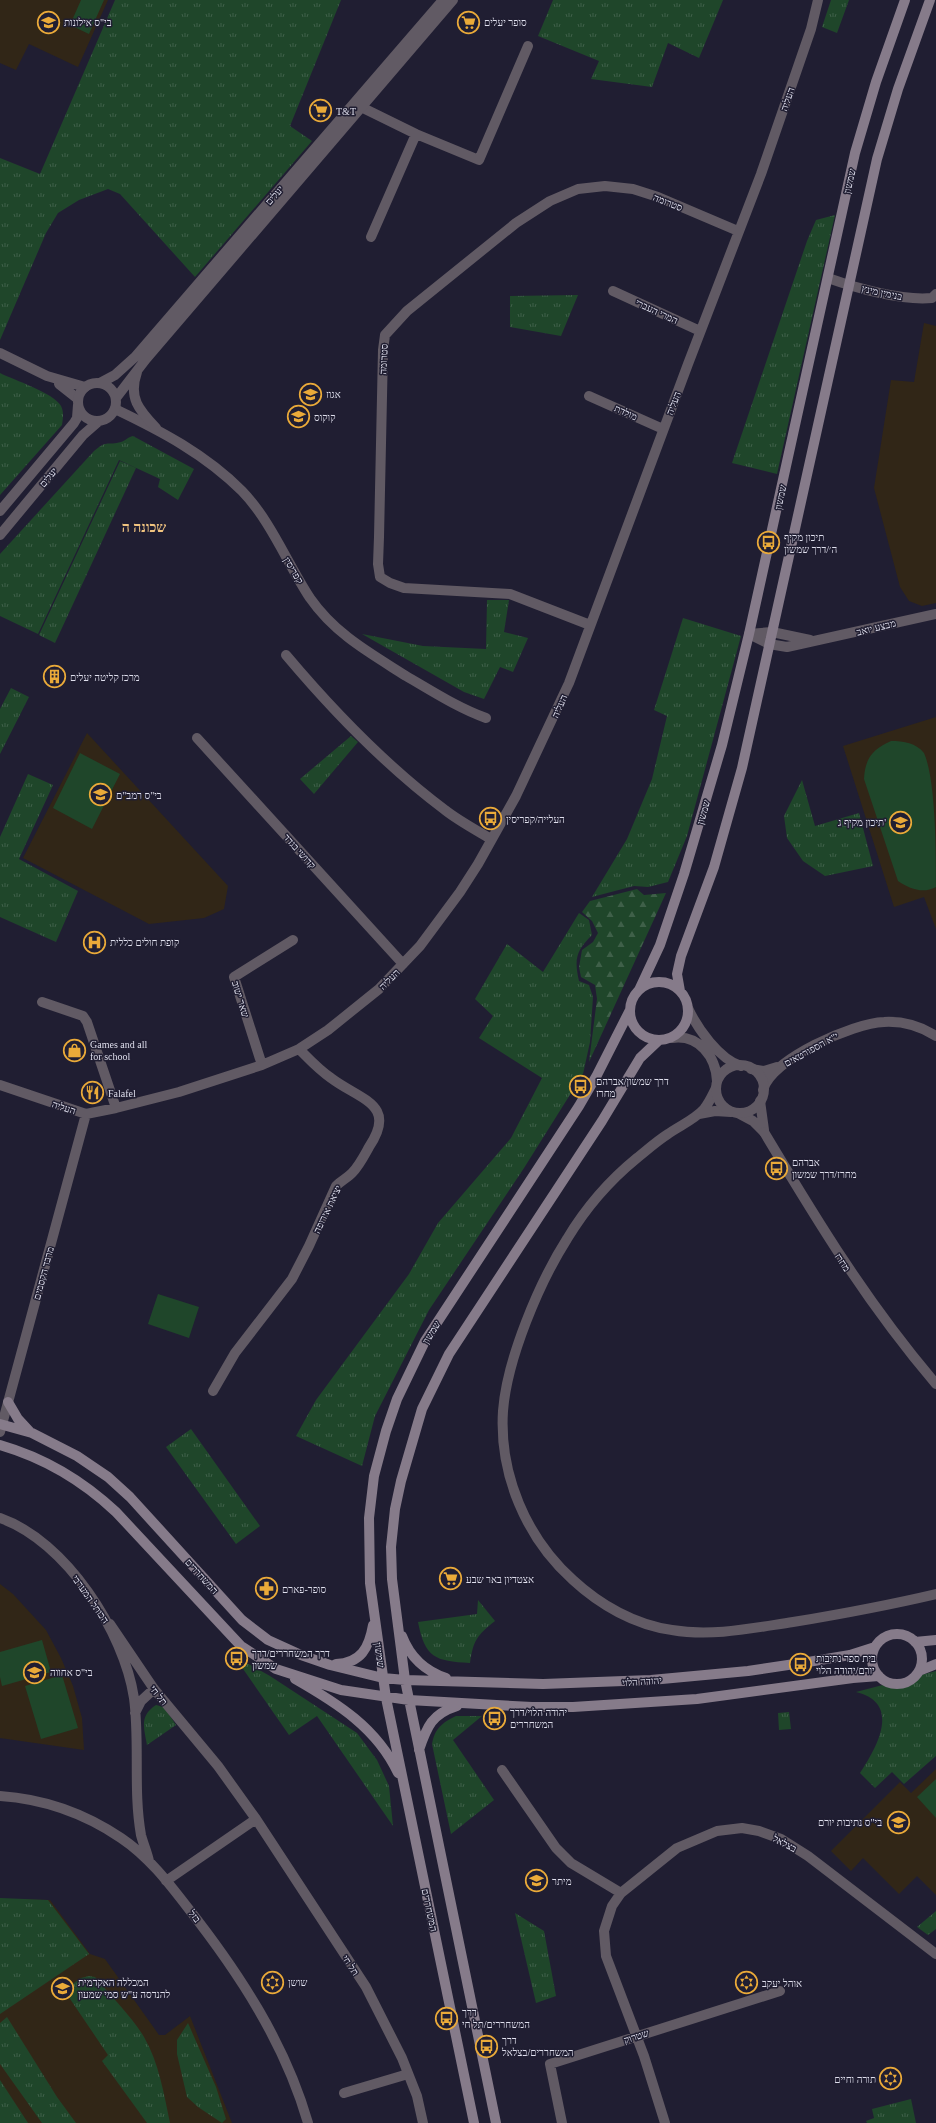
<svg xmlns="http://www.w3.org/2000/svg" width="936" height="2123" font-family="'Times New Roman','Noto Sans Hebrew',serif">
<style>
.education{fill:#312617}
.grass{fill:url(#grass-tufts)}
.forest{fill:url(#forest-firs)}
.pitch{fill:#1f462a}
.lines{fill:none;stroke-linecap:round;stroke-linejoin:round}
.minor{stroke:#615a64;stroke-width:10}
.tertiary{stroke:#615a64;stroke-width:10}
.secondary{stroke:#867b8a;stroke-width:10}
.labels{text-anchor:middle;stroke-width:3;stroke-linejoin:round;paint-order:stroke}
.poi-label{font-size:10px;fill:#dfdfed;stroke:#201e32;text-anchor:start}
.street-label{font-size:10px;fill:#dfdfed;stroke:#201e32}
.district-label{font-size:14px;font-weight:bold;fill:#f1c480;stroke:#201e32}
</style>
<defs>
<pattern id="grass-tufts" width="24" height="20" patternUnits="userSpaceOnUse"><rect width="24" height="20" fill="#1f462a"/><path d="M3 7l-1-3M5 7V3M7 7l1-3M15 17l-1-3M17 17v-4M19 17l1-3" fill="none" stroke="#3f6049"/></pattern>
<pattern id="forest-firs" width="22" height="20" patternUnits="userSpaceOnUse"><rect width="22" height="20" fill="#1f462a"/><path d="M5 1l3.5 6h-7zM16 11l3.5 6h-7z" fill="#3f6049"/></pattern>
</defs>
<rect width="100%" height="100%" fill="#201e32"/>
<path class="education" d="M0 0H108L78 67 29 44 16 70 0 63Z
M924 323 936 326V603L922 606 909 601 900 587 874 488 891 380 914 382Z
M936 717V929L924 897 894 907 843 746Z
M87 733 228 886 224 909 204 918 149 924 23 858Z
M0 1584 13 1594 46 1630 61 1658 73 1686 82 1718 84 1750 0 1738Z
M936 1769V1895L917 1876 899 1894 863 1858 851 1871 831 1851 900 1782 911 1793Z
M0 1899 50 1900 90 1954 105 1959 159 2035H165L190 2016 232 2123H0Z"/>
<path class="grass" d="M115 0H341L290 126 312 141 195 277 120 194 108 189 79 200 58 213 46 233 0 340V158L40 174Z
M553 0H723L699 58 668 43 652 87 591 79 599 61 538 36Z
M831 0H849L837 33 822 27Z
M835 215 777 474 732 463 807 241 816 220Z
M578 295 561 336 510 327V296Z
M0 373C14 380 54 393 61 406 64 412 63 418 62 425L0 495Z
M133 436 194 469 178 500 158 487 160 479 119 460 38 634 0 616V554L94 451C108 439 107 446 121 442 125 441 128 437 133 436Z
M120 461 136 468 55 643 39 635Z
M487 600H509L504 632 528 638 513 672 500 667 484 699 464 692 362 634 423 646 486 649Z
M683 618 741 636 687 836 668 882 648 887 634 886 592 897 627 839 652 779 667 716 654 710Z
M11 688 29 697 0 754V709Z
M351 736 358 742 314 794 300 779Z
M28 774 53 785 19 859 78 891 56 942 0 917V837Z
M802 780 815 826 859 813 873 866 825 876 803 861 787 838 784 816Z
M579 913 589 920 592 935C576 951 574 959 579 981L589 985 593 997 590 1042 583 1074 524 1168 429 1310 375 1416 362 1466 296 1436 316 1400 409 1274 438 1223 511 1138 542 1078 479 1038 493 1016 475 999 507 944 543 972Z
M191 1429 260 1526 236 1544 166 1447Z
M478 1600 495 1621C477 1635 473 1641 470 1663 435 1661 425 1658 418 1622L477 1614Z
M234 1656 270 1676 357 1733 377 1760 389 1786 393 1826 317 1716 289 1735Z
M936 1671V1756L904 1784 892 1772 875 1788 860 1773C877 1747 902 1703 856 1692Z
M156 1705 164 1707 176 1725 147 1745C144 1728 139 1716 156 1705Z
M789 1712 791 1729 779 1730 778 1713Z
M456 1716H482L453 1740 494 1800 451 1834 432 1744C435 1728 442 1723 456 1716Z
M0 1898 48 1900 89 1954 0 2014Z
M936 1911V1929L928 1935 917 1927Z
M515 1913 544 1931 556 1996 536 2003Z
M89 1976 95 1977C110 1995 133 2018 144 2037 159 2063 164 2094 170 2123H147L102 2061 108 2055 64 1990 81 1978Z
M7 2017 57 2097 76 2123H42L0 2064V2023Z
M188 2023 216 2087 226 2119 222 2123 198 2107 187 2097 177 2054V2040Z
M0 2080 28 2123H0Z
M911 2099 916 2123H867L866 2121 874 2118 872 2109Z"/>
<path class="forest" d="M637 889 644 895 666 893 589 1062 597 999 595 985 581 977 579 967 582 950 593 942 598 933 592 921 582 912 590 901Z"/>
<path class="pitch" d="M81 0H104L89 34 70 25Z
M891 741C904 741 916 743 924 753 936 780 936 854 936 887 923 894 910 889 898 881L864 779C865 758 873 749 891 741Z
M80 753 120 774 92 829 53 808Z
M158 1294 199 1307 189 1338 148 1324Z
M42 1640 51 1672 2 1686 0 1677V1652Z
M62 1675 78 1728 41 1739 25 1686Z
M936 1779V1818L917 1797Z"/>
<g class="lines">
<path class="minor" d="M361 107 416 134 479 160 528 46
M371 237 416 134
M828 278C856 288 902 301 932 298L936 294
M613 291 700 331
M0 353 47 376 85 387
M59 384 78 399
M589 396 663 429
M115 409C161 431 205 454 242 491 271 521 287 563 310 598 335 634 370 653 406 676 432 691 458 708 486 718
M590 625 510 594 404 588 390 583 380 577 378 564 379 537 383 350 385 335 407 311 516 223 550 201 578 189 605 186 633 189 658 197 738 231
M286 655C334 712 385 765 445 810 459 821 476 830 491 839
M197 738 403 964
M42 1002 83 1016 87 1022 116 1108
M262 1065 234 977 293 940
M751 1069 764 1071 777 1067
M0 1085 86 1114 116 1108 179 1092 262 1065 299 1049 328 1030 379 989 420 946 460 892 478 864 516 796 569 683 688 364 761 174 811 29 818 0
M716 1088C712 1096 709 1103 704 1109 694 1120 679 1126 668 1134 657 1141 647 1150 637 1158 610 1180 585 1209 567 1239 539 1283 507 1359 503 1411 499 1474 526 1538 573 1580 600 1605 635 1625 672 1630 712 1637 753 1628 793 1622 841 1614 889 1605 936 1594
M763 1090C771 1059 853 1023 884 1022 902 1021 920 1026 936 1036
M760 1101 764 1130
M738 1113 753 1121 764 1132
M699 1114 715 1111 731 1112
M213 1391 235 1353 292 1279 309 1246 336 1186C341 1181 347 1178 352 1173 359 1166 364 1156 369 1147 398 1104 360 1100 331 1078 319 1070 309 1059 299 1049
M0 1432 86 1114
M0 1518C66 1541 124 1632 134 1698 140 1743 133 1790 141 1835 143 1843 147 1852 149 1861
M110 1624 154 1689 218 1766 256 1819 366 1987 402 2058 417 2096 423 2123
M135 1713 141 1701 154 1689
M502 1770 556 1848 571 1863 621 1893
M0 1796C45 1799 84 1813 121 1838 148 1856 168 1882 188 1908 239 1973 285 2043 308 2123
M166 1881 256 1819
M344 2093 408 2074
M562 2123 550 2064 780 1991
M665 2123 644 2056 606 1956 604 1931 612 1906 621 1893 677 1848 717 1831 742 1828 759 1831 781 1839 808 1856 936 1954"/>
<path class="tertiary" d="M137 372C128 398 139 410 156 428
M78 402a19 19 0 1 1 38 0a19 19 0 1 1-38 0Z
M100 383 115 375 135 357 443 0
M116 398 146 359 453 0
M0 511 74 423 77 418 78 405
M0 535 83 435 99 421
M749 634 769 644 787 647 936 614
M749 634 772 632 810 640
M688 1008C697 1028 719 1059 741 1066
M672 1038C699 1034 716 1057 717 1081
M716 1089a24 24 0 1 1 48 0a24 24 0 1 1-48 0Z
M764 1132C818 1222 867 1303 936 1384"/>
<path class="secondary" d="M630 1011a29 29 0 1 1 58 0a29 29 0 1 1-58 0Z
M639 990 660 945 684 874 722 745 749 634 855 153 876 82 905 0
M680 991 677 974 681 956 714 867 742 768 877 159 898 89 930 0
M8 1402 18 1419 30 1432
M0 1424 32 1433 77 1456 108 1477 130 1497 242 1620 268 1640 301 1655 330 1665 383 1678 405 1680 543 1684 651 1680 748 1671 808 1662 850 1655 875 1647
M0 1445C45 1458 82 1480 116 1512L241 1646 276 1669 341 1690 409 1700 532 1707H573L697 1699 853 1678 879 1676
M872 1659a25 25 0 1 1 50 0a25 25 0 1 1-50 0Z
M402 1636C410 1657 425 1671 446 1678
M915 1642 936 1640
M336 1664C361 1663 369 1648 373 1625
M919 1671 936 1664
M295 1679C337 1703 377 1728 398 1773
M419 1750C427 1726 432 1714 457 1706
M474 2123 386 1698 370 1583 369 1518 374 1476 386 1431 397 1399 425 1341 579 1106 597 1075 630 1010
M496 2123 405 1680 392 1579 391 1547 395 1509 401 1481 422 1409 449 1354 602 1121 640 1058 658 1041"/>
</g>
<defs>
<symbol id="school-ring" viewBox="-11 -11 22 22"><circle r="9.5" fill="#201e32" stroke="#eaaa39" stroke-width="1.5"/><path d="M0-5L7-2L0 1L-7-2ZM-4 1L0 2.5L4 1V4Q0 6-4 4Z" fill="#eaaa39"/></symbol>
<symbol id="supermarket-ring" viewBox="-11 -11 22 22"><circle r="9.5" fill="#201e32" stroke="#eaaa39" stroke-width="1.5"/><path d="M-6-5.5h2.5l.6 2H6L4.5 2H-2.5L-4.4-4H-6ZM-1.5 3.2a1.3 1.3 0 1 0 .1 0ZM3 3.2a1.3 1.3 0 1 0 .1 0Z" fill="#eaaa39"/></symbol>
<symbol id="bus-ring" viewBox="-11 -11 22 22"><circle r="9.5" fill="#201e32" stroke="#eaaa39" stroke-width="1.5"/><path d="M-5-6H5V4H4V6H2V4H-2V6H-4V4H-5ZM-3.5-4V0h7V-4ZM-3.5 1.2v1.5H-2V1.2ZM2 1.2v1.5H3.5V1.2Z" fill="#eaaa39"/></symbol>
<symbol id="building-ring" viewBox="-11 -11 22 22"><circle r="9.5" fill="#201e32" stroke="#eaaa39" stroke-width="1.5"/><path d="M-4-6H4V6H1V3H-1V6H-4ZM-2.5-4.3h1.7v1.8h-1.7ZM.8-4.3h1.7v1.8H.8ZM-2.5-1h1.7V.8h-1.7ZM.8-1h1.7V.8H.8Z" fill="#eaaa39"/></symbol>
<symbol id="hospital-ring" viewBox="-11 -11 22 22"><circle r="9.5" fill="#201e32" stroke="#eaaa39" stroke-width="1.5"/><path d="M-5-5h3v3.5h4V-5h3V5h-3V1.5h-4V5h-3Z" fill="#eaaa39"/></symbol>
<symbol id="shop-ring" viewBox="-11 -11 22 22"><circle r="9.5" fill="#201e32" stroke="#eaaa39" stroke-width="1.5"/><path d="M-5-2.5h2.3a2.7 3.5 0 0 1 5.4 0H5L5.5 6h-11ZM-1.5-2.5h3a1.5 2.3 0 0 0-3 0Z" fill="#eaaa39"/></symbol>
<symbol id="restaurant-ring" viewBox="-11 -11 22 22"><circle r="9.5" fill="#201e32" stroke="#eaaa39" stroke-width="1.5"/><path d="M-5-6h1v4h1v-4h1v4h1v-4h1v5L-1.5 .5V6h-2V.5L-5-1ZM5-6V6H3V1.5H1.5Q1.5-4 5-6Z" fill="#eaaa39"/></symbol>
<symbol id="pharmacy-ring" viewBox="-11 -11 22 22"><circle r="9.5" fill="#201e32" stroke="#eaaa39" stroke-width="1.5"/><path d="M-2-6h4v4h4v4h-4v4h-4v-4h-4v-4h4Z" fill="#eaaa39"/></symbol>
<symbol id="synagogue-ring" viewBox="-11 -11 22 22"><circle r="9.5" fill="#201e32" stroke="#eaaa39" stroke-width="1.5"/><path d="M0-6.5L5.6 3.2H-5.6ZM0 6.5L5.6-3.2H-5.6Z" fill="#eaaa39"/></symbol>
<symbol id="university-ring" viewBox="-11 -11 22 22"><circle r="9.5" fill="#201e32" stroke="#eaaa39" stroke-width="1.5"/><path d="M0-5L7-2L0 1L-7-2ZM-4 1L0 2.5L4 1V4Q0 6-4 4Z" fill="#eaaa39"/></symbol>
</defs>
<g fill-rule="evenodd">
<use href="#school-ring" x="36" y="10" width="25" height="25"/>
<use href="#supermarket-ring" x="456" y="10" width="25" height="25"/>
<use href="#supermarket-ring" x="308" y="98" width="25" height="25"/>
<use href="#school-ring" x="298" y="382" width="25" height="25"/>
<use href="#school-ring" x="286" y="404" width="25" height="25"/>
<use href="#bus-ring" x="756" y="530" width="25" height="25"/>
<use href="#building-ring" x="42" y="664" width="25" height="25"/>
<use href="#school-ring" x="88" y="782" width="25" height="25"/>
<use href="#bus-ring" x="478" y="806" width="25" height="25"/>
<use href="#school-ring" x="888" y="810" width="25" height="25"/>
<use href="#hospital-ring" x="82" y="930" width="25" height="25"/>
<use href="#shop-ring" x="62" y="1038" width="25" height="25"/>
<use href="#bus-ring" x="568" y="1074" width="25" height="25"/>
<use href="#restaurant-ring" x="80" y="1080" width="25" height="25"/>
<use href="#bus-ring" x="764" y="1156" width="25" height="25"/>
<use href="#supermarket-ring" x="438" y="1566" width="25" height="25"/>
<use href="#pharmacy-ring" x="254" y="1576" width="25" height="25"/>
<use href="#bus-ring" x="224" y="1646" width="25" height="25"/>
<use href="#bus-ring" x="788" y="1652" width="25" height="25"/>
<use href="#school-ring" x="22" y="1660" width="25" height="25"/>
<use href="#bus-ring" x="482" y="1706" width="25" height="25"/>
<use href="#school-ring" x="886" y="1810" width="25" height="25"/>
<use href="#school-ring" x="524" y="1868" width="25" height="25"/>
<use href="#synagogue-ring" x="260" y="1970" width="25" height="25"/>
<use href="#synagogue-ring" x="734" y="1970" width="25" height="25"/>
<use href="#university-ring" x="50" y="1976" width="25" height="25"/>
<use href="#bus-ring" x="434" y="2006" width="25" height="25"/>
<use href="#bus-ring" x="474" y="2034" width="25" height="25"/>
<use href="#synagogue-ring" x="878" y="2066" width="25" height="25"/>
</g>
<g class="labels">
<g class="poi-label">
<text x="64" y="26">בי"ס אילונות</text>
<text x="484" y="26">סופר יעלים</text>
<text x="336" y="115">T&amp;T</text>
<text x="326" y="398">אגוז</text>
<text x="314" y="421">קוקוס</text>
<text x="784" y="541">תיכון מקיף<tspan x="784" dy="12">ה׳/דרך שמשון</tspan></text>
<text x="70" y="681">מרכז קליטה יעלים</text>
<text x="116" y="799">בי"ס רמב"ם</text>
<text x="506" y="823">העלייה/קפריסין</text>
<text x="886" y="826" text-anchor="end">תיכון מקיף ג'</text>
<text x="110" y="946">קופת חולים כללית</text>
<text x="90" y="1048">Games and all<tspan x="90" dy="12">for school</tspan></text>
<text x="596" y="1085">דרך שמשון/אברהם<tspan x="596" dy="12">מחרז</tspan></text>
<text x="108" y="1097">Falafel</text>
<text x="792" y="1166">אברהם<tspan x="792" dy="12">מחרז/דרך שמשון</tspan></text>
<text x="466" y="1583">אצטדיון באר שבע</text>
<text x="282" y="1593">סופר-פארם</text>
<text x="252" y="1657">דרך המשחררים/דרך<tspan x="252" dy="12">שמשון</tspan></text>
<text x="816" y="1662">בית ספר נתיבות<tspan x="816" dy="12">יורם/יהודה הלוי</tspan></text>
<text x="50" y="1676">בי"ס אחווה</text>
<text x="510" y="1716">יהודה הלוי/דרך<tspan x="510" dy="12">המשחררים</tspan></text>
<text x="882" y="1826" text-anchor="end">בי"ס נתיבות יורם</text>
<text x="552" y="1885">מיתר</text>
<text x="78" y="1986">המכללה האקדמית<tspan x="78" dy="12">להנדסה ע"ש סמי שמעון</tspan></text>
<text x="288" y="1986">שושן</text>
<text x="762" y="1987">אוהל יעקב</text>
<text x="462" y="2016">דרך<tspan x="462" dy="12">המשחררים/תל חי</tspan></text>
<text x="502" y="2044">דרך<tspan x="502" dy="12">המשחררים/בצלאל</tspan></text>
<text x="876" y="2083" text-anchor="end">תורה וחיים</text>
</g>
<g class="street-label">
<text transform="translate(787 99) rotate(-71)" y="4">העליה</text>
<text transform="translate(849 181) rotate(-77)" y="4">שמשון</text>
<text transform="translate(274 195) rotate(-49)" y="4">יעלים</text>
<text transform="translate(668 202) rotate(22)" y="4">סטרומה</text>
<text transform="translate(882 292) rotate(12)" y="4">בנימין מינץ</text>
<text transform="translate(657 311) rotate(25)" y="4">המרי העברי</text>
<text transform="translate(383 359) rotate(-87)" y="4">סטרומה</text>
<text transform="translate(673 403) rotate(-69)" y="4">העליה</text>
<text transform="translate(626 412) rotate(24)" y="4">מולדת</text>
<text transform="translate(48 477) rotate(-50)" y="4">יעלים</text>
<text transform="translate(780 497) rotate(-78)" y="4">שמשון</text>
<text transform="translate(294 570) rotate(59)" y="4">קפריסין</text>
<text transform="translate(876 627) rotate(-14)" y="4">מבצע יואב</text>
<text transform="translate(559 706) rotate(-66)" y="4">העליה</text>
<text transform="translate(703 812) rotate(-74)" y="4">שמשון</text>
<text transform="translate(300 851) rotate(48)" y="4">קדושי בגדד</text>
<text transform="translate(389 979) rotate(-45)" y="4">העליה</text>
<text transform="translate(241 999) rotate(73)" y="4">שאר ישוב</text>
<text transform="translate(811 1049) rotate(-29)" y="4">י"א הספורטאים</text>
<text transform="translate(64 1107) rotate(18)" y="4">העליה</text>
<text transform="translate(327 1209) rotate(-64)" y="4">יציאת אירופה</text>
<text transform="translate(843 1262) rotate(56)" y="4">מחרז</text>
<text transform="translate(43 1273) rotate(-75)" y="4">מרבד הקסמים</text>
<text transform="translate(431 1332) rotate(-58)" y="4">שמשון</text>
<text transform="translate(202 1576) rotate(48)" y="4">המשחררים</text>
<text transform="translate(91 1599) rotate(55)" y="4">הכותל המערבי</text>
<text transform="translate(380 1655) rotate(82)" y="4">שמשון</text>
<text transform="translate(642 1681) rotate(-4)" y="4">יהודה הלוי</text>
<text transform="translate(159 1695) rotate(52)" y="4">תל חי</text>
<text transform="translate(785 1843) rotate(28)" y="4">בצלאל</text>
<text transform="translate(430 1910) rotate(78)" y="4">המשחררים</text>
<text transform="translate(195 1916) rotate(52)" y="4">בזל</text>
<text transform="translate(351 1965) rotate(56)" y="4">תל חי</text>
<text transform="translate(636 2036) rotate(-18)" y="4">שטרוק</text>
</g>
<g class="district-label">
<text x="144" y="532">שכונה ה</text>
</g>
</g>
</svg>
